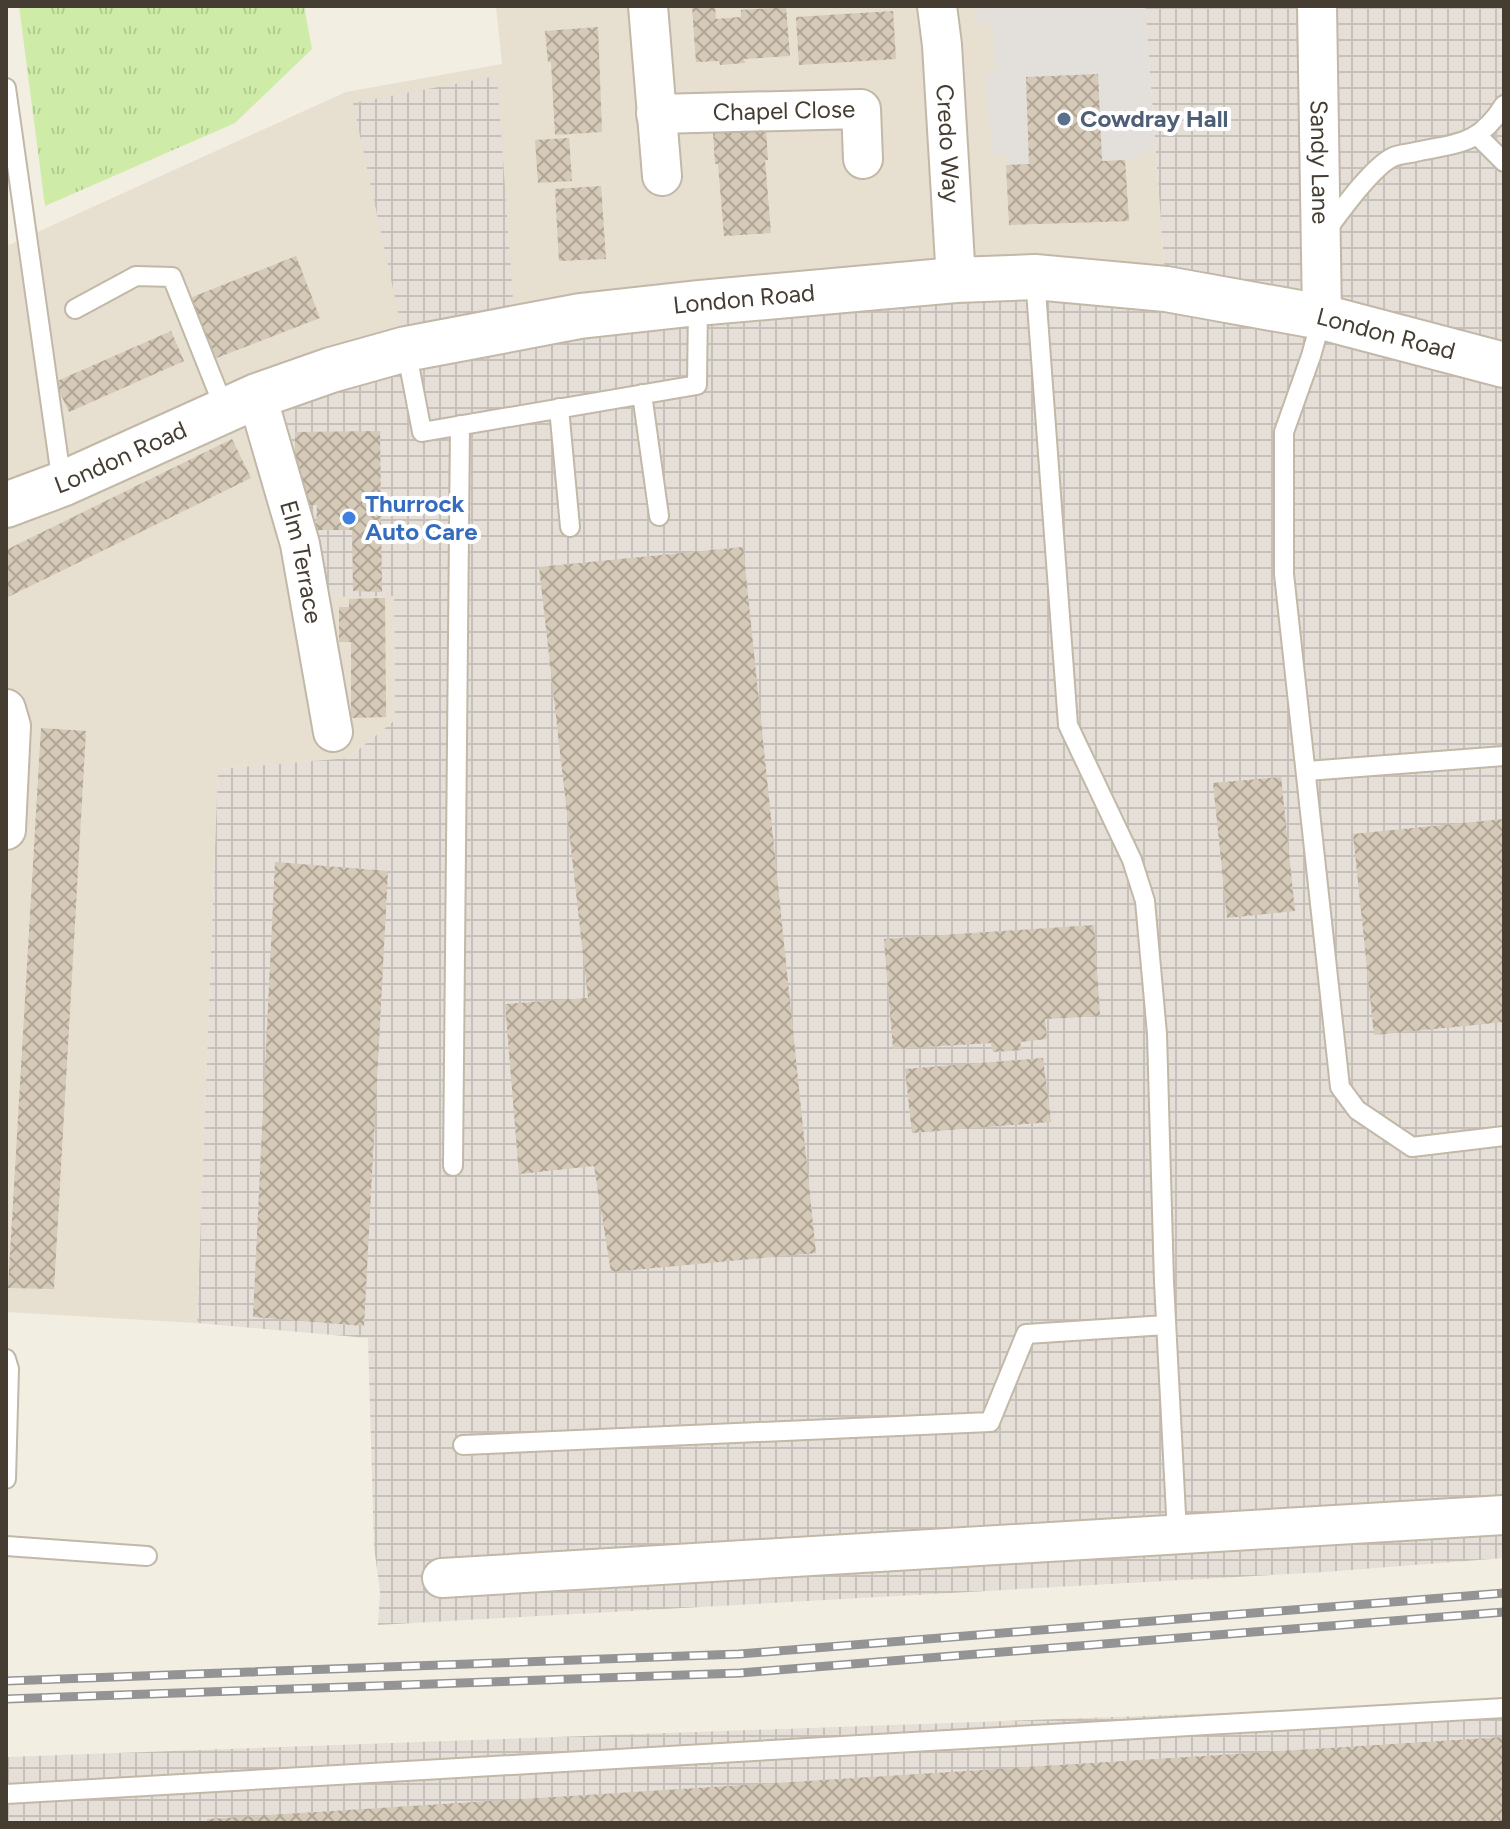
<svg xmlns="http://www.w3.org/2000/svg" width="1510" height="1829" font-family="Figtree,sans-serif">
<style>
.residential{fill:#e7dfd0}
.industrial{fill:url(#industrial-grid)}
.park{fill:url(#park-tufts)}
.parking{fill:#e3e0dc}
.building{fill:url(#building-cross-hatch)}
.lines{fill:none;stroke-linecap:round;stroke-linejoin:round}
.service-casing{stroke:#c2b8a7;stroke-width:22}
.minor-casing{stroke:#c2b8a7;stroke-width:42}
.tertiary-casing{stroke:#c2b8a7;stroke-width:48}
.service{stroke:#fff;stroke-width:18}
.minor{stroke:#fff;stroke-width:38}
.tertiary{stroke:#fff;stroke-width:44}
.rail-casing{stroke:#949494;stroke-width:9}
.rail{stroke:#fff;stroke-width:6;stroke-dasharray:18;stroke-linecap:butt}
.service-dot{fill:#5c6f8a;stroke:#fff;stroke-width:3}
.shop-dot{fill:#3f7fe0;stroke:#fff;stroke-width:3}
.labels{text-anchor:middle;stroke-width:8;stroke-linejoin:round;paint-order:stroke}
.street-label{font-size:24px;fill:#453d32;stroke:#fff}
.service-label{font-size:24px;font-weight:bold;fill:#4e5e75;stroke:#fff;text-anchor:start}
.shop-label{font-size:24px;font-weight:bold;fill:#366cbe;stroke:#fff;text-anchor:start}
</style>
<defs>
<pattern id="industrial-grid" width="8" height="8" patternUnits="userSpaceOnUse" patternTransform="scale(2)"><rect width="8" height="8" fill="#e5dfd8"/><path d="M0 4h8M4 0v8" fill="none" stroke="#c6c0ba"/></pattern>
<pattern id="park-tufts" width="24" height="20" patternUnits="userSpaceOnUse" patternTransform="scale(2)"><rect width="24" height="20" fill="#ceeca7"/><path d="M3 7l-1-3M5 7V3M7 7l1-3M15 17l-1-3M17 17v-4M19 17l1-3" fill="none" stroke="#b2cb90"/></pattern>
<pattern id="building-cross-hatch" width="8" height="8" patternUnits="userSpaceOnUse" patternTransform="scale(2)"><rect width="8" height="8" fill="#d5c9b7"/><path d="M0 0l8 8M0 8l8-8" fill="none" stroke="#afa495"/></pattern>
</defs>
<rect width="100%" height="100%" fill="#f3eee2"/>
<path class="residential" d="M496 6H1145L1166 289 406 349 394 595 395 720 348 758 218 769 197 1323 6 1312V232L9 245 346 92 502 64Z"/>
<path class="industrial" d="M1145 6H1504V1558L1325 1572 378 1625 380 1591 374 1547 368 1338 197 1323 218 769 348 758 395 720 394 596 311 597 257 396 406 349 353 103 497 76 515 327 1166 289Z
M1504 1698V1823H6V1757L1334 1709Z"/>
<path class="park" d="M19 6H304L312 49 235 123 45 206Z"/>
<path class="parking" d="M976 6H1145L1155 149 1125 160 1102 161 1097 74 1027 77 1029 164 1006 165V155L992 154 986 78 995 69 992 24 978 25Z"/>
<path class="building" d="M692 6H715L716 19 741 17V10L786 7 790 56 744 59 745 63 720 65 719 61 696 62Z
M893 11 896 59 799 65 796 17Z
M598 27 602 132 555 135 551 62H548L545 31Z
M1098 74 1102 161 1125 160 1129 221 1009 225 1006 165 1029 164 1026 77Z
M766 129 768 160H765L771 233 724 236 718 164H715L713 133Z
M569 138 572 181 538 183 535 140Z
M601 186 606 259 559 261 555 189Z
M296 256 320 318 214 359 190 298Z
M171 331 184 361 69 412 55 382Z
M380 431 382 592 353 591 352 530H316L317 505H304V486H296L295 432Z
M232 439 251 478 6 598V550Z
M743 547 816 1253 611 1272 594 1166 519 1174 505 1004 588 998 539 567Z
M385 598 386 717 351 718V642H339V607H349V599Z
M41 728 86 731 54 1289 8 1288Z
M1281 777 1295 911 1227 918 1213 783Z
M1504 819V1022L1374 1035 1353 834Z
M275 862 388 871 364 1326 253 1317Z
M1094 925 1100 1016 1045 1019 1047 1039 1020 1042 1022 1050 993 1052 991 1043 893 1049 884 939Z
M1043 1058 1051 1122 912 1133 905 1069Z
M1504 1737V1823H207V1819Z"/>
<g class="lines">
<defs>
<path id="service" d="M6 88 62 484
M1478 136 1504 162
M1325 232C1341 211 1370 170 1391 158 1398 154 1408 154 1415 152 1458 143 1479 145 1504 105
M1035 277 1068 725 1132 860 1145 901 1157 1034 1164 1282 1177 1534
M75 309 136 276 172 277 225 410
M1322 317 1311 356 1284 432V574L1340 1087 1357 1110 1412 1147 1504 1136
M406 349 422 432 697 385 698 303
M642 394 659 516
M559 408 570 527
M1307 771 1504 756
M453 1166 460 425
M6 1359 9 1369 6 1479
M463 1445 990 1422 1026 1334 1166 1325
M6 1546 147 1556
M6 1794 1504 1708"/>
<g id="minor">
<path d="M648 6 662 176"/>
<path id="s1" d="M937 6 942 45 956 280"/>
<path id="s2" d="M1317 6 1322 317"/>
<path id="s3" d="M656 114 861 109 863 159"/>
<path id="s4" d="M257 396 300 544 333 732"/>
<path d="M6 709 11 726 6 830"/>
<path d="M442 1578 1504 1515"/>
</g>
<g id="tertiary">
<path id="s5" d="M6 505 62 484 257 396 331 370 406 349 580 316 698 303 956 280 1035 277 1166 289 1322 317 1504 365"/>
</g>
</defs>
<use href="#service" class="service-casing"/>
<use href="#minor" class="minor-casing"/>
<use href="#tertiary" class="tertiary-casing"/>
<use href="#service" class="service"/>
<use href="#minor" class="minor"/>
<use href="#tertiary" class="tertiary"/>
<defs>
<path id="rail" d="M6 1681 739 1654 1504 1593
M6 1699 740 1673 1504 1612"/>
</defs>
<use href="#rail" class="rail-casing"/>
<use href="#rail" class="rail"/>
</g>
<circle class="service-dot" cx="1064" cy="119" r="8"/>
<circle class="shop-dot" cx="349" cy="518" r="8"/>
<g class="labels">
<g class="street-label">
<text dy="8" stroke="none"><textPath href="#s3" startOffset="128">Chapel Close</textPath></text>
<text dy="8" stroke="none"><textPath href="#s1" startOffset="138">Credo Way</textPath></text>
<text dy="8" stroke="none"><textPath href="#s2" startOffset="156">Sandy Lane</textPath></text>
<text dy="8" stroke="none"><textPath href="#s5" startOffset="772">London Road</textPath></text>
<text dy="8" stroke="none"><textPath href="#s5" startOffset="1420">London Road</textPath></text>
<text dy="8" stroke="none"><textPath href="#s5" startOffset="124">London Road</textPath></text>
<text dy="8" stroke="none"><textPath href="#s4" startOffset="172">Elm Terrace</textPath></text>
</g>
<g class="service-label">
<text x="1080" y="127">Cowdray Hall</text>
</g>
<g class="shop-label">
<text x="365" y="512">Thurrock<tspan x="365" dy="28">Auto Care</tspan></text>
</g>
</g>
<rect width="1510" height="1829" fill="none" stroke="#453d32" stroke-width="16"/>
</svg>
